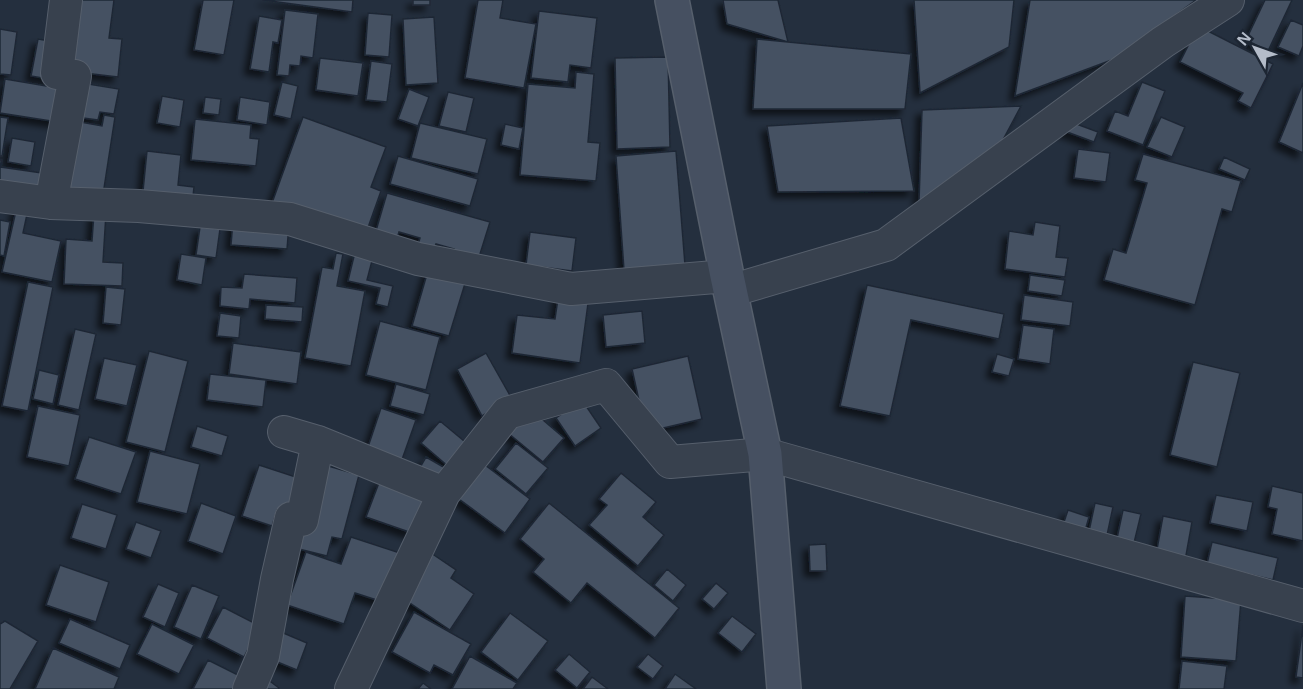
<svg xmlns="http://www.w3.org/2000/svg" width="1303" height="689" font-family="Helvetica,sans-serif">
<style>
.building{fill:#455162;stroke:#1f2835;stroke-width:1.5;filter:url(#shadow)}
.lines{fill:none;stroke-linecap:round;stroke-linejoin:round}
.minor-casing{stroke:#565f6c;stroke-width:34}
.secondary-casing{stroke:#565f6c;stroke-width:36}
.minor{stroke:#38414e;stroke-width:32}
.secondary{stroke:#465061;stroke-width:33}
</style>
<defs>
<filter id="shadow"><feDropShadow dx="-5.5" dy="5.5" stdDeviation="3" flood-color="#0009"/></filter>
</defs>
<rect width="100%" height="100%" fill="#242f3e"/>
<path class="building" d="M68 0H114L109 38 122 39 118 77 59 70Z
M203 0H234L224 55 194 50Z
M263 0H353L352 12Z
M413 0H430V5H413Z
M478 0H503L500 18 536 24 524 88 465 78Z
M723 0H778L788 42 727 24Z
M914 0H1014L1009 47 920 93Z
M1030 0H1196L1117 58 1015 96Z
M1265 0H1292L1268 51 1246 40Z
M285 10 318 14 313 58 301 56 300 66 290 65 289 76 277 75Z
M539 11 597 18 591 68 570 65 568 82 531 78Z
M368 13 392 15 389 57 365 55Z
M259 16 282 20 278 43 273 42 269 72 250 69Z
M434 17 438 83 406 85 403 19Z
M1291 20 1303 25V46L1299 56 1278 47Z
M1198 26 1273 64 1251 108 1238 101 1243 93 1180 62Z
M0 29 17 32 11 75 0 74Z
M38 39 61 43 54 80 31 76Z
M757 39 911 54 905 109H753Z
M668 57 670 147 617 149 615 58Z
M320 58 363 63 358 96 316 90Z
M371 61 392 64 387 102 366 100Z
M576 72 594 74 588 142 600 143 596 181 520 175 528 84 575 88Z
M5 79 70 90 64 123 0 113Z
M282 82 298 86 291 119 274 115Z
M1142 82 1165 91 1143 145 1107 131 1115 111 1128 116Z
M82 83 119 89 114 114 100 112 98 120 76 117Z
M1303 83V153L1279 142Z
M409 89 429 97 418 126 398 119Z
M448 92 474 98 466 132 439 126Z
M162 96 184 100 180 127 157 123Z
M205 97 221 99 219 115 203 113Z
M240 97 270 102 267 125 237 120Z
M1021 106 997 151 919 202 922 110Z
M104 115 115 117 102 201 57 193 69 120 102 126Z
M0 117 8 118 2 156H0Z
M303 117 386 147 371 187 381 191 365 236 272 203Z
M1161 117 1185 127 1172 157 1147 147Z
M901 118 914 191 778 192 767 126Z
M195 119 251 125 250 138 259 139 256 166 191 160Z
M1063 119 1098 132 1094 142 1059 129Z
M420 123 487 139 478 174 411 158Z
M505 124 523 128 519 149 501 145Z
M12 138 35 142 31 166 8 162Z
M1078 149 1110 153 1106 182 1074 178Z
M147 151 181 155 178 185 194 187 192 206 142 201Z
M676 151 685 265 624 270 616 156Z
M1143 154 1241 181 1232 212 1222 209 1195 305 1104 280 1113 249 1126 253 1147 183 1135 180Z
M398 156 478 179 470 206 390 184Z
M1224 157 1250 169 1245 180 1219 169Z
M0 160H2L1 167 42 173 39 199 0 194Z
M387 193 490 222 475 270 450 263 454 249 436 244 433 253 417 248 420 238 399 232 394 248 373 241Z
M18 202 29 205 23 233 61 241 52 282 2 272Z
M94 213H106L103 262 123 263 122 286 64 284 66 239 92 241Z
M0 220 10 222 4 256 0 255Z
M233 221 289 225 287 249 231 245Z
M1035 222 1060 226 1056 257 1068 258 1065 277 1005 269 1009 231 1033 235Z
M200 227 220 229 216 258 196 255Z
M530 232 576 238 572 271 526 265Z
M355 252 373 257 367 280 393 286 388 307 376 304 380 288 348 281Z
M336 253 343 254 337 286 365 291 351 366 305 358 322 267 333 269Z
M181 254 206 258 202 285 177 280Z
M429 267 467 277 449 336 412 326Z
M244 274 297 278 295 303 250 299 249 309 220 306 221 287 242 288Z
M1030 275 1065 280 1062 296 1028 291Z
M28 282 53 287 28 411 2 406Z
M867 285 1004 314 999 339 911 320 890 416 840 406Z
M106 287 125 289 121 325 103 323Z
M559 292 589 296 580 363 512 353 517 315 555 319Z
M1024 295 1073 302 1070 326 1021 320Z
M266 305 303 307 302 322 265 319Z
M642 311 645 343 606 347 603 315Z
M220 313 241 316 239 338 217 336Z
M380 321 440 337 426 390 366 375Z
M1023 325 1054 329 1050 364 1018 359Z
M75 329 96 334 79 410 58 405Z
M233 343 301 352 297 384 229 374Z
M149 351 188 361 165 452 126 442Z
M486 353 512 399 482 416 457 369Z
M997 354 1014 359 1009 376 992 372Z
M688 356 702 419 646 432 632 369Z
M104 358 137 365 127 406 95 399Z
M1193 362 1240 373 1217 467 1170 455Z
M39 370 59 375 53 404 33 399Z
M210 374 266 380 263 407 207 400Z
M396 384 430 394 424 415 390 406Z
M582 400 601 428 575 446 556 418Z
M38 406 80 415 69 466 27 457Z
M381 408 416 420 399 468 365 456Z
M529 408 564 438 543 462 508 433Z
M440 421 476 451 456 473 421 443Z
M197 426 228 436 222 456 191 447Z
M89 437 136 452 121 494 75 479Z
M516 443 548 468 526 494 495 469Z
M150 451 200 464 187 514 137 502Z
M426 457 452 472 441 490 415 476Z
M259 465 308 481 296 517 277 510 272 526 242 516Z
M325 465 359 475 342 539 332 537 327 556 287 546Z
M485 465 530 499 505 533 459 499Z
M621 473 656 502 643 517 664 535 638 566 589 525 607 505 599 499Z
M380 480 426 496 412 533 366 517Z
M1272 486 1303 493V541L1272 534 1277 509 1268 507Z
M1216 495 1253 502 1247 531 1210 523Z
M201 503 236 516 223 554 188 541Z
M549 503 679 608 655 638 587 583 571 603 533 572 544 559 520 539Z
M1095 503 1113 507 1106 540 1088 536Z
M82 504 117 515 106 549 71 538Z
M1068 510 1089 517 1083 538 1061 531Z
M1123 510 1141 514 1133 547 1116 543Z
M1163 516 1192 522 1185 561 1156 555Z
M136 522 161 531 151 558 126 549Z
M351 537 400 553 383 602 355 593 344 624 287 605 306 552 341 564Z
M1212 542 1278 558 1273 580 1207 564Z
M826 544 827 571H810L809 545Z
M428 551 456 570 451 578 474 594 450 630 398 595Z
M60 565 109 582 96 622 46 605Z
M667 569 686 585 673 601 654 585Z
M716 583 728 593 714 609 702 599Z
M158 584 179 593 165 627 143 617Z
M192 585 219 596 201 639 174 627Z
M1185 596 1241 600 1236 661 1181 657Z
M223 607 260 626 244 657 207 638Z
M414 612 471 644 453 675 434 665 430 673 392 652Z
M510 613 548 641 518 680 481 652Z
M732 616 756 634 742 652 718 633Z
M70 619 130 645 120 669 59 643Z
M5 621 38 641 10 689H0V624Z
M152 624 194 645 179 674 137 654Z
M1303 625V678L1296 677Z
M281 632 307 643 297 670 270 659Z
M53 648 119 677 114 689H35Z
M569 654 590 672 577 688 555 670Z
M648 654 663 666 653 679 637 667Z
M470 656 517 683 513 689H452Z
M208 660 250 681 246 689H193Z
M1182 661 1227 666 1224 689H1179Z
M675 674 696 689H665Z
M592 677 608 689H583Z
M267 679 279 688 278 689H259Z
M423 683 431 689H418Z"/>
<g class="lines">
<defs>
<path id="minor" d="M0 196 51 203 139 206 290 219 418 259 571 289 727 276
M51 203 75 76 57 73 66 0
M730 291 886 245 1163 42 1228 0
M284 432 318 442 444 493 351 689
M444 493 507 413 606 385 670 462 765 454 1303 606
M249 689 263 656 277 579 291 518 302 520 318 442"/>
<path id="secondary" d="M672 0 727 276 765 454 784 689"/>
</defs>
<use href="#minor" class="minor-casing"/>
<use href="#secondary" class="secondary-casing"/>
<use href="#minor" class="minor"/>
<use href="#secondary" class="secondary"/>
</g>
<g transform="translate(1255 48) rotate(310)" stroke="#1d2633" stroke-width="4.5" paint-order="stroke">
<path d="M0-4.5L10 22L0 15L-10 22Z" fill="#b4bcc9"/>
<text y="-9" font-size="16" font-weight="bold" text-anchor="middle" fill="#b4bcc9">N</text>
</g>
</svg>
